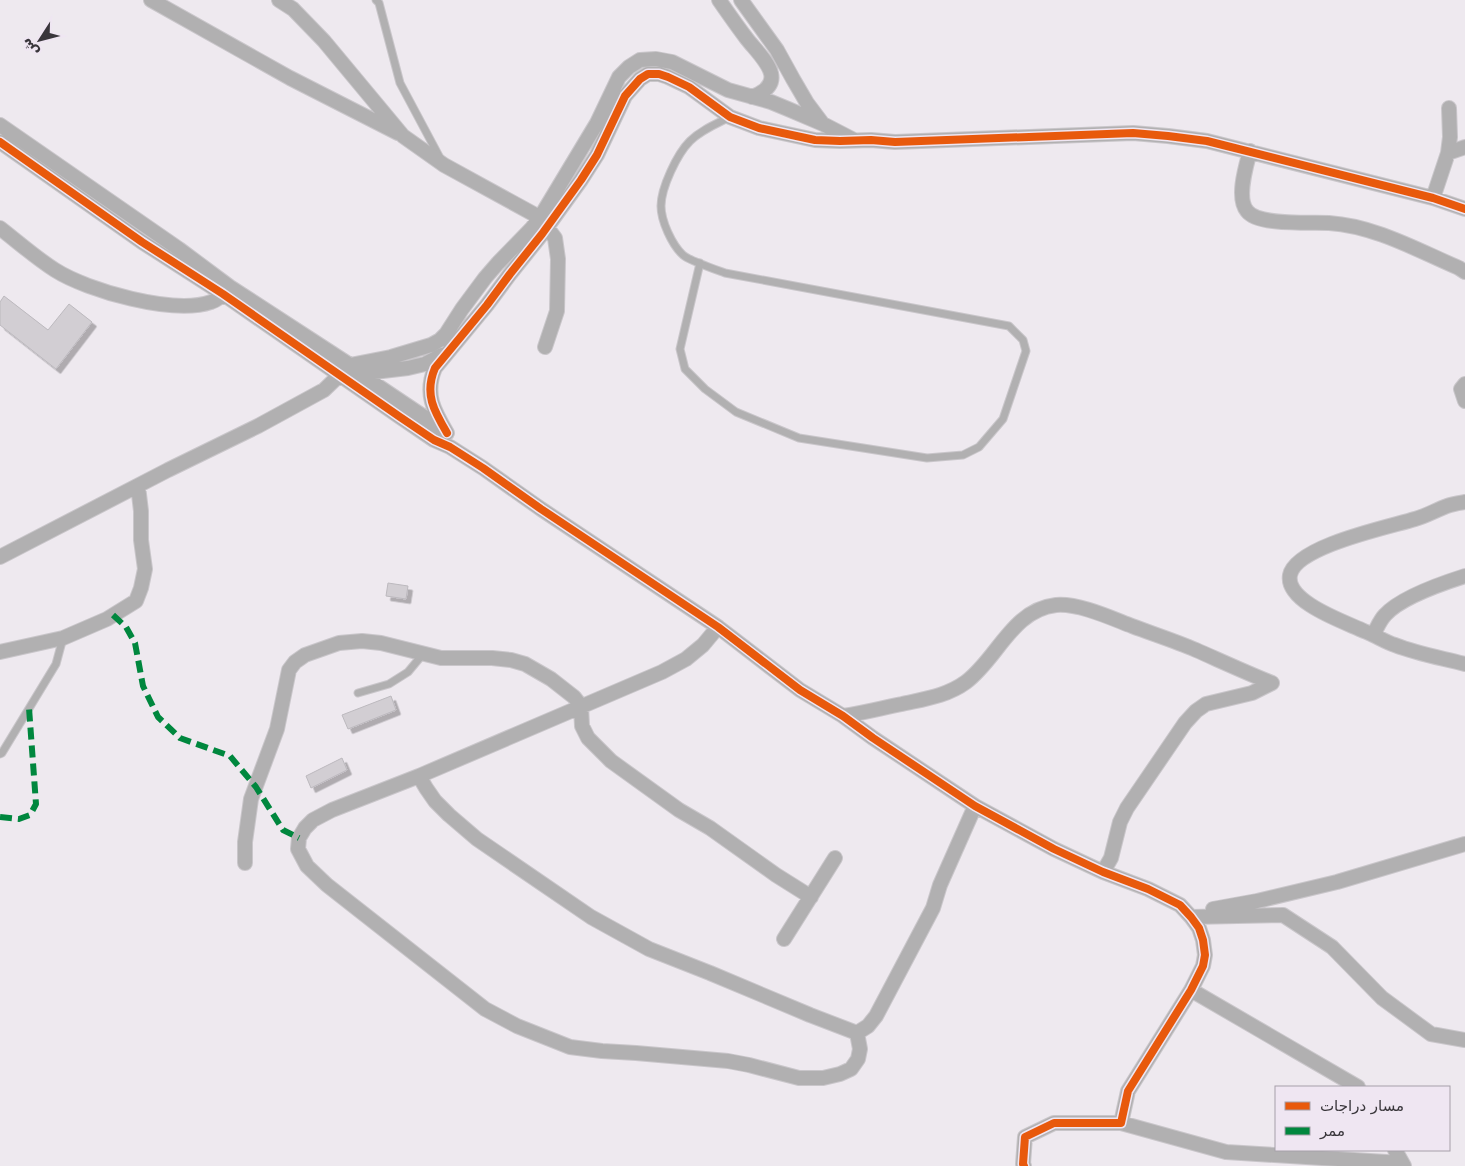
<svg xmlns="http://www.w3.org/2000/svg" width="1465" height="1166" font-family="'DejaVu Sans','Noto Naskh Arabic',sans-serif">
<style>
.building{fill:#d2ced3;stroke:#bcb9be;filter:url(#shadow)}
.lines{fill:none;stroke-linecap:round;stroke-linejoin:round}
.service-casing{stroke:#c9c6ca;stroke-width:9}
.minor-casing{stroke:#c9c6ca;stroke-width:16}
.service{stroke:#b1b0b1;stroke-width:7}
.minor{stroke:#b1b0b1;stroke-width:14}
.quiet{stroke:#00873e;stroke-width:6;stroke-dasharray:12 6;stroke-linecap:butt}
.cycleway-casing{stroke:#efe6f2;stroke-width:11}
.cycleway{stroke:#e8590c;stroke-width:8}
</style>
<defs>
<filter id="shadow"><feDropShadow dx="4.5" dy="4.5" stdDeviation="0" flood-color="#0004"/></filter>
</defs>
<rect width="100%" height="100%" fill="#eee9ef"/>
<path class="building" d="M4 296 48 330 69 304 92 322 56 369 0 325V302Z
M388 583 408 586 406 599 386 596Z
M391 696 396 710 348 729 342 715Z
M342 758 347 770 311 788 306 776Z"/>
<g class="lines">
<defs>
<path id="service" d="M376 0 379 3 400 83 440 158
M700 263 680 349 685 369 705 389 736 412 799 438 927 458 963 455 979 447 1003 419 1026 351 1023 340 1009 326 725 273C717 270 688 260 683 255 672 245 661 221 661 206 661 188 677 154 690 141 701 130 716 124 730 117
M358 693 389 684 408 672 423 654
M0 754 2 753 56 664 63 638"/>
<path id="minor" d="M151 0 290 78 398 133
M279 0 293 9 324 41 403 136 444 165 539 217 555 238 558 259 557 311 545 347
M719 0C728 13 737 26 747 39 762 58 791 82 752 97
M741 0 777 50 793 79 807 103 822 123
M0 125 179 249 230 287 350 365 360 374 445 431
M0 142 142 242 223 294 400 417 434 440 450 447 483 468 541 509 718 627 800 690 843 716 873 738 975 806 1054 849 1103 872 1148 889 1180 905 1191 917 1199 928 1203 940 1205 955 1203 966 1191 990 1128 1091 1121 1123H1054L1025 1137 1023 1164 1024 1166
M1250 151C1246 166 1236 198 1247 211 1258 226 1311 222 1329 223 1375 226 1417 250 1459 268L1465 272
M1448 153 1465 147
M1433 198 1448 153 1450 137 1449 108
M0 228C18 242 36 258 55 270 88 291 174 315 211 302 218 300 224 294 229 288
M357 374 408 368 425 364 442 355
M1465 384 1461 389 1465 401
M447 433C434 411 424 394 435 368L487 305 510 274 542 234 581 180 597 155 625 96 640 79 648 74H659L668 77 689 87 730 117 759 128 815 140 840 141 871 140 895 142 1133 133 1168 136 1207 141 1433 198 1465 209
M1465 502C1459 503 1452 504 1447 506 1436 510 1426 516 1415 519 1389 527 1296 546 1290 575 1285 602 1345 622 1364 631 1375 635 1385 642 1395 645 1418 654 1442 658 1465 664
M0 557 168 470 258 426 324 390 350 365 391 357 431 345 440 340 446 334 462 309 485 278 498 263 532 228 544 211 597 123 619 77 629 67 640 60 656 59 672 62 728 90 771 102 788 109 823 124 854 140
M718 627 703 645 686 659 662 672 419 776 332 810 313 820 305 828 299 838 298 849 307 866 327 885 485 1009 517 1026 570 1047 602 1051 636 1053 728 1061 749 1065 799 1078H823L840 1074 851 1069 858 1059 860 1049 857 1033
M1373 635C1377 628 1380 620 1385 615 1400 598 1443 583 1465 576
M0 652 63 638 107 619 136 601 141 588 145 569 141 540V511L138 486
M843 716C863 713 882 708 902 704 924 699 947 696 966 682 998 658 1012 610 1056 605 1079 603 1111 618 1132 626 1153 634 1175 641 1196 650 1221 661 1247 673 1272 683
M419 776 426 788 435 801 449 815 477 839 591 917 649 949 710 973 810 1015 857 1033
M245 863V842L251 799 277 729 289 670 295 662 305 655 339 643 362 641 381 643 441 658H492L511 660 525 664 551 679 574 697 581 706 582 726 588 738 611 761 679 810 710 828 776 875 811 897
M1103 872 1111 858 1120 822 1127 808 1185 723 1196 711 1206 704 1252 693 1272 683
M1213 909 1257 901 1337 882 1465 844
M1191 917 1283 915 1332 947 1382 998 1431 1034 1465 1040
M784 939 835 858
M1191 990 1358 1087
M857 1033 868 1026 876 1016 933 908 940 885 975 806
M1121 1123 1226 1152 1402 1163
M1395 1150 1404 1166"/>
</defs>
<use href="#service" class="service-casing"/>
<use href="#minor" class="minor-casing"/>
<use href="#service" class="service"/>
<use href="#minor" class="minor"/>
<path class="quiet" d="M113 615 126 627 135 643 143 686 158 717 180 738 230 756 256 787 283 830 299 838
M0 817 19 819 30 815 36 804 29 708"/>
<defs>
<path id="cycleway" d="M0 142 142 242 223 294 400 417 434 440 450 447 483 468 541 509 718 627 800 690 843 716 873 738 975 806 1054 849 1103 872 1148 889 1180 905 1191 917 1199 928 1203 940 1205 955 1203 966 1191 990 1128 1091 1121 1123H1054L1025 1137 1023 1164 1024 1166
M447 433C434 411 424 394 435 368L487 305 510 274 542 234 581 180 597 155 625 96 640 79 648 74H659L668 77 689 87 730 117 759 128 815 140 840 141 871 140 895 142 1133 133 1168 136 1207 141 1433 198 1465 209"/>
</defs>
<use href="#cycleway" class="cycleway-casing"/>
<use href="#cycleway" class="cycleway"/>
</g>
<rect x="1275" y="1086" width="175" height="65" fill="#efe6f2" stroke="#a6a0a9"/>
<rect x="1285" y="1102" width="25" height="8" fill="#e8590c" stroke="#a6a0a9"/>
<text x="1320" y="1111" font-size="15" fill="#39363b">مسار دراجات</text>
<rect x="1285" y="1127" width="25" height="8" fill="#00873e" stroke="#a6a0a9"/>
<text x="1320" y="1136" font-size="15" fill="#39363b">ممر</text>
<g transform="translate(40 40) rotate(234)" stroke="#efe6f2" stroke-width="4" paint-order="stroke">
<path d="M0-4L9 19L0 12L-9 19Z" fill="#39363b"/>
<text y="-8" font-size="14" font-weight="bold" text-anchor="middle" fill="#39363b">ش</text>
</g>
</svg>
